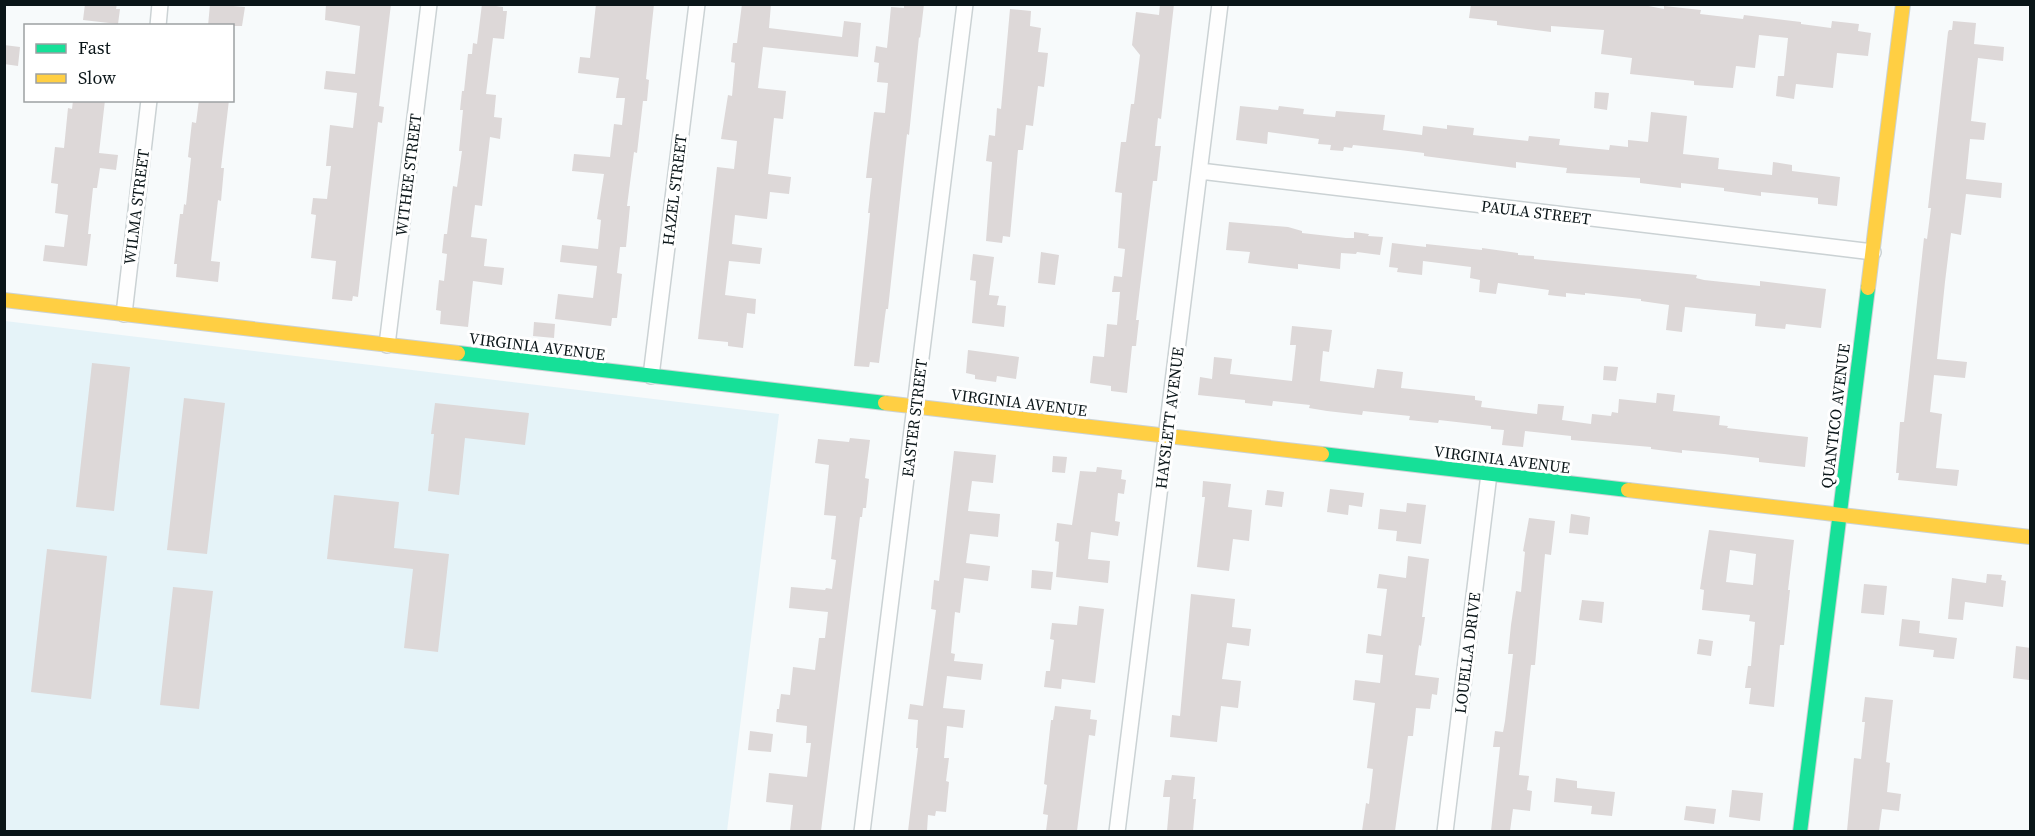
<svg xmlns="http://www.w3.org/2000/svg" width="2035" height="836" font-family="'Source Serif 4',serif">
<style>
.built{fill:#e5f3f8}
.building{fill:#ddd8d8;fill-rule:evenodd}
.lines{fill:none;stroke-linecap:round;stroke-linejoin:round}
.street-casing{stroke:#cbd2d4;stroke-width:18}
.fast-casing{stroke:#cbd2d4;stroke-width:16}
.slow-casing{stroke:#cbd2d4;stroke-width:16}
.street{stroke:#fefefe;stroke-width:15}
.fast{stroke:#16e098;stroke-width:14}
.slow{stroke:#ffcf43;stroke-width:14}
.labels{text-anchor:middle;stroke-width:6;stroke-linejoin:round;paint-order:stroke}
.street-label{font-size:16px;fill:#0a1518;stroke:#fff}
</style>
<rect width="100%" height="100%" fill="#f7fafb"/>
<path class="built" d="M5 321 779 414 727 831 5 832Z"/>
<path class="building" d="M85 4H117L116 9H120L118 24 83 20Z
M210 4 245 7 242 26H208Z
M326 4H391L379 106 384 107 382 123 378 122 358 297 353 296 352 301 332 299 336 261 311 258 316 215 311 214 313 198 327 199 331 166H326L330 125 353 128 357 93 324 89 326 71 355 74 360 26 325 20Z
M482 4 503 7V11H507L504 39 493 38 486 94 496 95 494 117 502 118 500 139 490 137 482 206 475 205 471 237 487 239 484 266 504 268 502 285 473 281 468 327 440 324 441 311 436 310 439 280 444 281 447 254 442 253 444 234H447L453 186 457 187 462 151H459L463 110H460L462 91H464L468 54H472L473 43 477 44Z
M596 4H654L646 79 649 80 647 101H643L637 153 634 152 627 206H630L626 247H620L617 273 622 274 617 318H612L611 326 555 319 558 294 593 298 597 266 560 262 562 245 598 249 601 220 597 219 604 174 572 171 574 154 610 157 614 124 622 125 625 98H616L619 78 578 73 580 57 590 58Z
M742 4H771L769 28 842 37 844 21 861 23 858 57 763 47 758 88 786 91 783 119 774 118 768 174 791 177 789 194 770 192 767 219 735 215 732 244 762 248 760 264 729 261 725 295 756 299 755 314 747 313 743 348 728 346V342L698 339 717 167 734 169 737 141 721 139 728 95 732 96 735 63 731 62 733 43H737Z
M904 4H924L920 38 919 37 909 135 907 134 888 309H886L885 316 879 363 870 362 869 367 854 366 870 213H868L872 178H866L870 143 874 112 885 113 888 83 877 82 879 63 874 62 876 46 887 48 891 7 904 8Z
M1160 4H1174L1161 119 1158 118 1155 146H1161L1157 181H1153L1136 320H1139L1136 346H1132L1127 393 1111 391V386L1090 383 1093 356 1104 357 1107 324 1117 325 1120 292H1112L1114 276 1122 277 1125 249 1118 248 1122 193 1115 192 1121 142H1126L1131 104H1134L1140 55 1132 45 1136 12 1159 15Z
M1471 4H1638L1664 9V6L1701 10 1700 14 1743 19 1744 15 1801 22V24L1831 28 1832 21 1859 24 1858 31 1871 33 1868 56 1837 53 1833 88 1796 84 1794 99 1776 96 1778 76H1784L1788 38 1759 35 1755 68 1736 66 1733 88 1694 85V81L1630 74 1632 58 1601 54 1604 30 1551 26V32L1497 25V21L1469 18Z
M1010 9 1031 11 1030 26 1041 28 1038 52 1048 53 1044 87 1038 86 1033 126 1026 125 1023 150H1018L1010 237 1003 236 1002 243 986 241 992 162 986 161 989 135 995 136 997 108 1001 109Z
M1953 21 1976 23 1974 44 2004 47 2003 61 1978 58 1971 121 1986 123 1984 140 1970 139 1966 179 2002 183 2001 198 1966 194 1961 235 1951 233 1945 282 1937 359 1967 362 1965 378 1934 375 1930 412 1942 414 1936 468 1959 470 1957 486 1898 480 1899 473H1896L1900 422H1904L1924 238 1927 239 1931 208H1928L1948 32 1949 30H1952Z
M4 45 20 47 18 66 4 64Z
M1595 92 1609 93 1607 110 1594 108Z
M73 100H105L99 153 118 155 116 170 100 168 97 188H93L88 234H91L87 266 43 261 45 245 64 247 68 215 55 213 58 184 51 183 55 147 64 148 68 108 72 109Z
M199 100H229L221 168H224L221 201 218 200 211 261 220 262 218 282 176 277 177 264H174L180 214H183L184 204 186 205 191 158 188 157 192 122 196 123Z
M1240 106 1278 110 1279 106 1304 109 1303 114 1335 117 1336 111 1385 115 1383 130 1422 135 1423 126 1447 129V125L1474 128 1473 135 1528 141 1529 136 1560 139 1559 145 1609 150 1610 145 1628 147V140L1648 142 1651 112 1687 116 1683 154 1719 158 1718 169 1772 175 1773 162 1792 165V171L1840 177 1837 206 1818 204V198L1761 192V196L1724 191V188L1681 183V188L1640 183V178L1566 173 1567 168 1516 162V168L1424 156V153L1400 150 1353 145 1352 148 1344 147 1343 151 1330 150 1331 145 1318 144 1319 139 1268 132 1267 144 1236 140Z
M1229 222 1288 227 1302 231V233L1346 238H1354V232L1369 234 1368 236 1383 237 1380 255 1357 252 1356 254 1341 253 1340 269 1298 264V269L1248 263 1250 252 1226 250Z
M1392 243 1426 247V244L1482 250V248L1518 253V255L1534 256V259L1697 275 1696 278 1704 280 1760 286V281L1826 289 1821 328 1786 324 1785 329 1755 326 1756 314 1685 307 1682 332 1666 330 1669 305 1641 301V299L1585 293V295L1566 293V297L1548 295 1549 290 1498 283 1496 294 1479 292 1480 280 1470 278 1471 267 1423 261 1422 275 1397 272 1398 268 1389 267Z
M1041 252 1059 255 1055 285 1038 283Z
M973 254 994 257 989 295 999 296 997 305 1006 306 1004 327 972 323 976 281 970 280Z
M534 322 555 324 554 338 533 336Z
M1292 326 1332 330 1329 352 1323 351 1320 381 1374 388 1377 369 1403 372 1401 388 1475 396V400L1482 401 1481 407 1537 414 1538 404 1564 406 1562 420 1591 424 1592 414 1611 416 1612 412 1618 413 1619 399 1656 403 1657 393 1675 395 1673 411 1720 416 1719 425 1728 426 1727 428 1808 437 1805 467 1759 462V458L1724 454 1682 450V453L1651 449V447L1571 440V436L1525 431 1523 447 1502 445 1504 430 1491 429V426L1439 420 1438 423 1409 420 1410 416 1363 411 1362 415 1327 411 1309 408 1310 405 1273 401 1272 406 1245 403V400L1198 395 1200 377 1212 379 1214 357 1232 359 1230 374 1292 381 1296 345H1290Z
M968 350 1019 357 1016 379 997 376 996 382 975 379V375L966 373Z
M92 363 130 367 114 511 76 507Z
M1604 366 1618 367 1616 381 1603 380Z
M184 398 225 403 207 554 167 550Z
M435 403 529 413 525 445 465 438 459 495 428 491 434 434H431Z
M850 438 870 440 865 478 869 479 866 508H863L862 517H860L821 831H790L793 805 766 802 769 773 807 777 811 743H806L807 726 776 722 777 709H779L781 694 790 695 793 667 815 670 819 638H825L828 612 789 608 791 587 825 590 826 588 832 589 836 560 831 559 836 516 824 515 829 465 815 463 818 439 849 442Z
M954 451 996 455 993 483 972 481 968 511 1000 514 998 537 970 534 966 563 990 566 988 581 964 578 960 613 955 612 951 653 955 654 954 661 983 664 981 680 947 676 943 708 965 710 963 728 947 726 944 758H949L946 781 949 782 946 812 936 811 935 816 928 815 927 831H908L918 748H916L918 720 908 719 910 704 923 706 936 610 931 609 934 580 939 581Z
M1053 456 1067 457 1065 473 1052 472Z
M1097 467 1122 470 1121 479 1126 480 1124 494 1118 493 1115 521 1120 522 1118 536 1091 532 1088 559 1110 561 1108 583 1056 577 1059 542 1055 541 1057 523 1072 525 1080 471 1096 472Z
M1203 481 1231 484 1228 507 1252 510 1249 541 1233 539 1229 571 1197 567 1205 497H1202Z
M1330 489 1364 493 1362 507 1349 505 1348 515 1327 512Z
M1267 490 1284 492 1282 507 1265 505Z
M334 495 399 502 394 548 449 554 438 652 404 648 413 569 327 559Z
M1407 503 1426 505 1421 544 1396 541 1397 531 1378 529 1380 509 1406 512Z
M1571 514 1590 517 1588 535 1569 533Z
M1529 518 1555 521 1551 555 1545 554 1535 665H1531L1519 775 1529 776 1527 790 1532 791 1530 811 1513 809 1510 831H1491L1500 747H1493L1495 731 1503 732 1505 721 1513 654H1508L1511 625 1516 591 1521 592 1525 552 1523 551Z
M1709 530 1794 540 1788 590H1790L1784 645H1780L1774 707 1749 704 1751 688H1745L1748 666H1751L1755 622 1749 621 1750 615 1702 610 1704 590 1700 589ZM1730 550 1756 554 1753 585 1726 582Z
M47 549 107 556 91 699 31 692Z
M1408 556 1429 559 1422 617H1425L1421 646 1419 645 1415 675 1439 678 1437 695 1432 694 1430 709 1416 708 1413 736H1408L1395 831H1362L1366 803 1369 804 1373 769 1367 768 1375 703 1353 700 1355 680 1380 683 1383 655 1366 653 1368 634 1381 636 1387 589 1377 588 1379 574 1406 578Z
M1032 570 1053 572 1051 590 1031 588Z
M1987 574 2002 575 2001 580 2006 581 2003 607 1965 602 1963 620 1948 619 1952 578 1986 583Z
M1864 584 1887 586 1884 615 1861 613Z
M173 587 213 591 199 709 160 705Z
M1191 594 1235 599 1232 627 1251 629 1249 646 1227 643 1222 679 1241 681 1238 708 1221 706 1217 742 1170 737 1172 715 1180 716Z
M1582 600 1604 602 1602 623 1579 620Z
M1079 606 1104 609 1095 683 1062 679 1061 689 1044 687 1046 671H1050L1054 640 1050 639 1052 623 1077 625Z
M1902 619 1920 621 1919 633 1957 638 1954 659 1933 657 1934 650 1899 646Z
M1699 639 1713 641 1711 656 1697 654Z
M2016 646 2031 648 2029 680 2013 678Z
M1865 697 1893 700 1886 762 1890 763 1887 792 1901 794 1899 811 1882 809 1879 831H1847L1854 758 1861 759 1865 722H1862Z
M1055 706 1091 710 1090 719 1097 720 1095 736 1089 735 1077 831H1046L1048 815 1043 814 1047 785 1044 784 1051 720H1053Z
M750 731 773 734 771 752 748 750Z
M1172 775 1195 777 1193 799H1196L1193 831H1167L1170 797H1163L1165 780H1171Z
M1556 778 1577 781V788L1615 792 1612 816 1591 814 1592 806 1554 802Z
M1732 790 1763 793 1760 821 1729 817Z
M1686 806 1716 809 1714 824 1684 820Z"/>
<g class="lines">
<defs>
<path id="street" d="M158 26 160 4
M1200 171 1873 252
M124 314 149 100
M387 345 429 4
M651 376 697 4
M862 832 965 4
M1117 832 1220 4
M1445 832 1489 474"/>
<path id="fast" d="M458 353 885 403
M1322 454 1628 490
M1800 832 1868 288"/>
<path id="slow" d="M1868 288 1903 4
M4 300 458 353
M885 403 1322 454
M1628 490 2030 537"/>
</defs>
<use href="#street" class="street-casing"/>
<use href="#fast" class="fast-casing"/>
<use href="#slow" class="slow-casing"/>
<use href="#street" class="street"/>
<use href="#fast" class="fast"/>
<use href="#slow" class="slow"/>
</g>
<g class="labels">
<g class="street-label">
<text transform="translate(408 175) rotate(-83)" y="6">WITHEE STREET</text>
<text transform="translate(674 190) rotate(-83)" y="6">HAZEL STREET</text>
<text transform="translate(136 207) rotate(-83)" y="6">WILMA STREET</text>
<text transform="translate(1536 212) rotate(7)" y="6">PAULA STREET</text>
<text transform="translate(537 346) rotate(7)" y="6">VIRGINIA AVENUE</text>
<text transform="translate(1019 402) rotate(7)" y="6">VIRGINIA AVENUE</text>
<text transform="translate(1835 416) rotate(-83)" y="6">QUANTICO AVENUE</text>
<text transform="translate(914 418) rotate(-83)" y="6">EASTER STREET</text>
<text transform="translate(1169 418) rotate(-83)" y="6">HAYSLETT AVENUE</text>
<text transform="translate(1502 459) rotate(7)" y="6">VIRGINIA AVENUE</text>
<text transform="translate(1467 653) rotate(-83)" y="6">LOUELLA DRIVE</text>
</g>
</g>
<rect width="2035" height="836" fill="none" stroke="#0a1518" stroke-width="12"/>
<rect x="24" y="24" width="210" height="78" fill="#ffffff" stroke="#9da1a3" stroke-width="1.5"/>
<rect x="36" y="44" width="30" height="9" fill="#16e098" stroke="#9da1a3" stroke-width="1.5"/>
<text x="78" y="54" font-size="18" fill="#0a1518">Fast</text>
<rect x="36" y="74" width="30" height="9" fill="#ffcf43" stroke="#9da1a3" stroke-width="1.5"/>
<text x="78" y="84" font-size="18" fill="#0a1518">Slow</text>
</svg>
